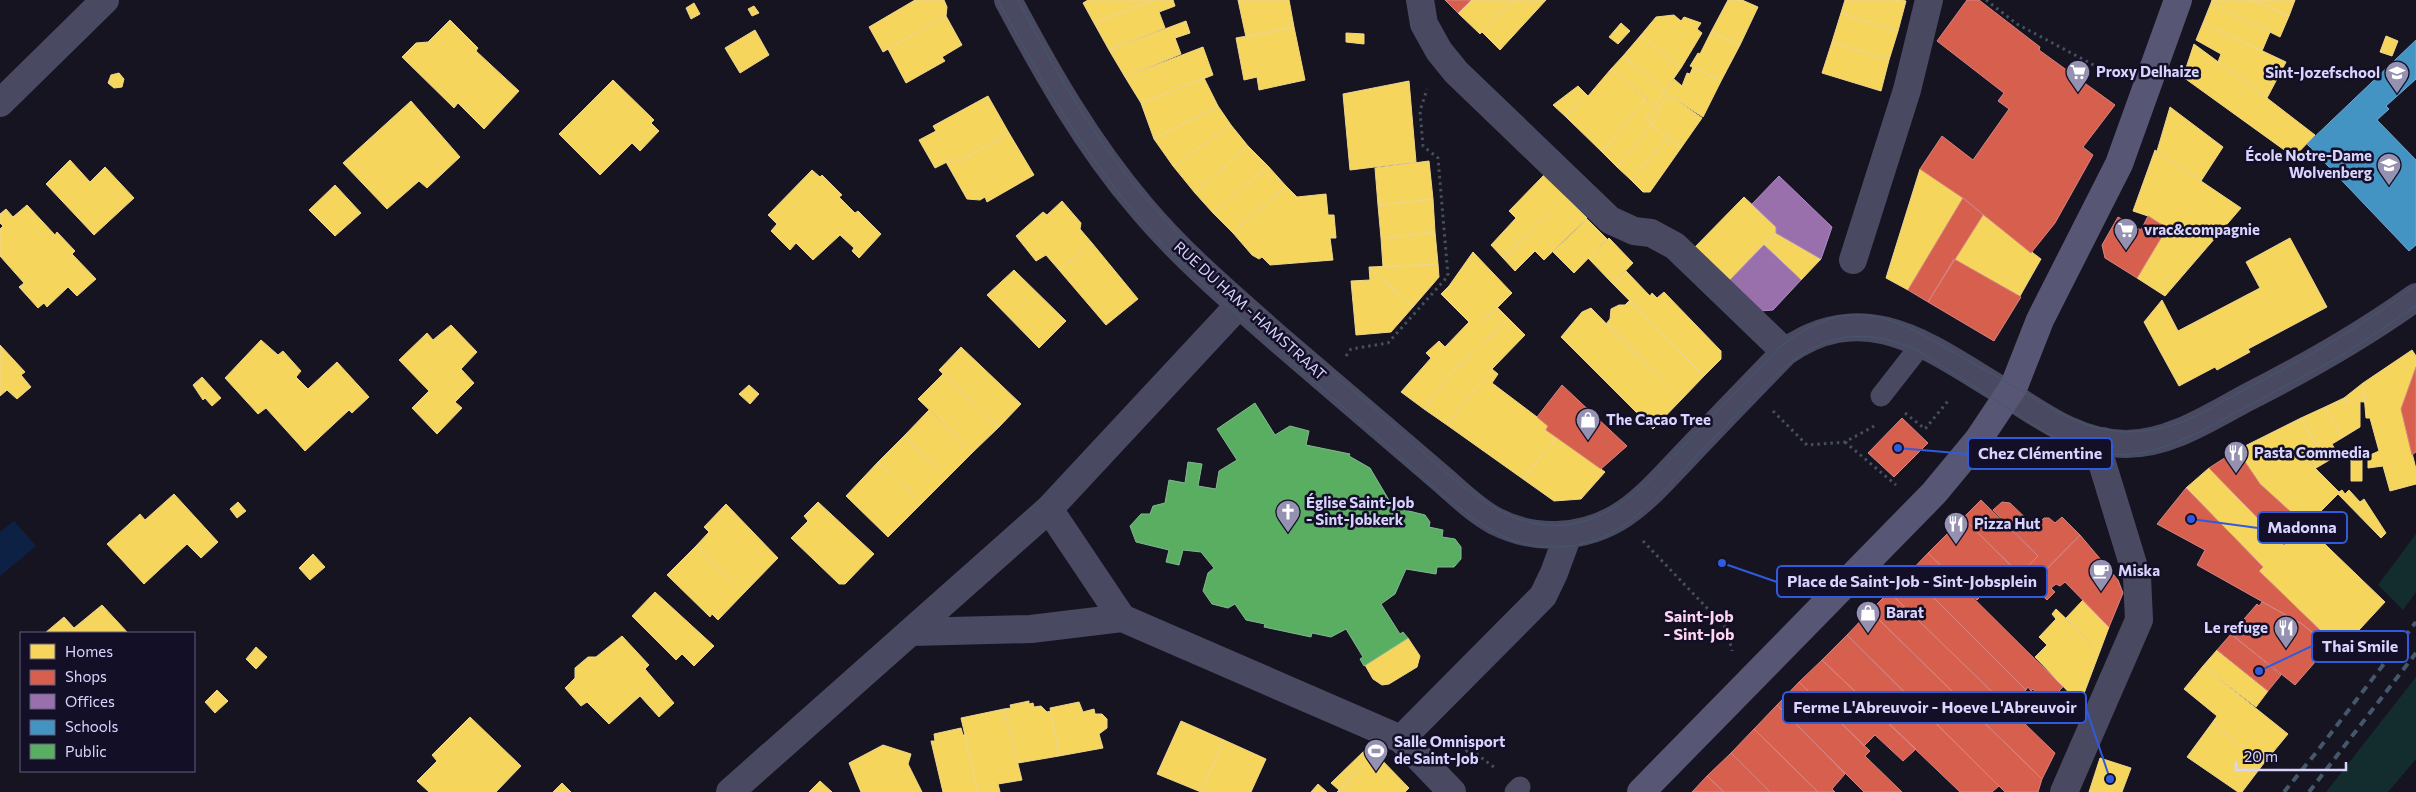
<svg xmlns="http://www.w3.org/2000/svg" width="2416" height="792" font-family="Commissioner,sans-serif">
<style>
.green{fill:#132c2d}
.water{fill:#0d2144}
.homes{fill:#f6d55c;stroke:#edd58d}
.shops{fill:#d6604d;stroke:#d78382}
.offices{fill:#9970ab;stroke:#ac8ec4}
.schools{fill:#4393c3;stroke:#70a6d5}
.public{fill:#5aae61;stroke:#80b990}
.lines{fill:none;stroke-linecap:round;stroke-linejoin:round}
.path{stroke:#44505f;stroke-width:3;stroke-dasharray:2.5 4;stroke-linecap:butt}
.service{stroke:#4a4962;stroke-width:21}
.minor{stroke:#4a4962;stroke-width:28}
.tertiary{stroke:#4a4962;stroke-width:28}
.secondary{stroke:#575674;stroke-width:28}
.tram{stroke:#43596b;stroke-width:1}
.rail{stroke:#43596b;stroke-width:4;stroke-dasharray:8 6;stroke-linecap:butt}
.labels{text-anchor:middle;stroke-width:5;stroke-linejoin:round;paint-order:stroke}
.poi-label{font-size:15px;font-weight:bold;fill:#d9d4ff;stroke:#130f26;text-anchor:start}
.street-label{font-size:15px;fill:#d9d4ff;stroke:#130f26}
.neighbourhood-label{font-size:16px;font-weight:bold;fill:#ffd6f0;stroke:#130f26}
.leader{fill:none;stroke:#305bdc;stroke-width:2}
.callout-dot{fill:#305bdc;stroke:#130f26;stroke-width:2}
.callout{fill:#130f26;stroke:#305bdc;stroke-width:2}
.callout-label{font-size:16px;text-anchor:middle;font-weight:bold;fill:#d9d4ff}
</style>
<rect width="100%" height="100%" fill="#161421"/>
<path class="green" d="M2416 534V592L2403 610 2378 585Z
M2416 677V759L2388 792H2326Z"/>
<path class="water" d="M14 521 36 546 0 576V532Z"/>
<path class="homes" d="M915 0H944L947 7 946 16 883 52 869 27Z
M1088 0H1153L1094 23 1083 3Z
M1153 0H1173L1175 6 1159 12 1165 28 1109 50 1094 23Z
M1238 0H1289L1294 27 1246 37Z
M1471 0H1513L1480 34 1458 13Z
M1513 0H1546L1500 50 1482 32Z
M1728 0H1742L1758 7 1740 45 1711 32Z
M1845 0H1902L1906 1 1898 31 1841 13Z
M2212 0H2252L2289 16 2280 37 2211 3Z
M2252 0H2295L2289 16Z
M694 3 700 14 691 19 686 8Z
M2211 3 2270 32 2262 51 2203 23Z
M754 6 759 13 752 16 748 9Z
M1841 13 1898 31 1889 60 1832 42Z
M1674 15 1681 21 1684 17 1701 23 1697 29 1702 33 1681 68 1641 35 1656 17Z
M946 16 962 45 942 57 945 61 906 83 888 49Z
M450 20 478 48 476 51 519 91 484 129 458 103 454 108 402 57 416 43 428 42Z
M1186 21 1190 33 1175 38 1181 54 1125 77 1109 50Z
M1621 23 1630 31 1618 44 1609 37Z
M2203 23 2286 62 2267 98 2218 62 2221 54 2196 40Z
M1294 27 1305 80 1259 90 1257 77 1244 80 1236 38Z
M755 30 769 55 740 73 725 48Z
M1711 32 1740 45 1721 81 1690 66 1698 53 1700 54Z
M1346 33 1364 34V44L1346 42Z
M1641 35 1681 68 1665 91 1623 56Z
M2386 36 2398 41 2392 56 2380 52Z
M1832 42 1889 60 1881 91 1822 73Z
M2194 44 2267 98 2315 135 2294 157 2183 77Z
M1203 47 1213 75 1141 103 1125 77Z
M1623 56 1665 91 1655 105 1611 69Z
M1693 67 1721 81 1703 117 1669 95 1658 110 1660 112 1651 124 1646 118 1660 98 1674 79 1682 86 1687 73 1690 74Z
M1611 69 1646 98 1602 152 1566 117 1588 96Z
M119 73 124 79 122 87 114 88 108 83 111 75Z
M1204 78 1218 106 1154 139 1141 103Z
M613 80 654 120 651 123 659 131 640 151 632 143 600 175 559 134Z
M1409 81 1416 162 1350 170 1343 94Z
M1578 86 1588 96 1566 117 1553 105Z
M1669 95 1702 118 1681 148 1651 124 1660 112 1658 110Z
M988 96 1009 133 958 162 955 158 935 168 919 140 936 131 933 126Z
M1646 98 1655 105 1646 118 1651 124 1617 167 1602 152Z
M411 101 460 157 427 188 419 181 387 209 343 163Z
M1218 106 1231 125 1173 166 1154 139Z
M2170 107 2223 147 2201 181 2157 151Z
M1651 124 1668 137 1631 180 1617 167Z
M1231 125 1248 146 1195 193 1173 166Z
M1009 133 1034 175 987 202 985 197 980 200 967 199 946 162 955 158 958 162Z
M1668 137 1681 148 1650 192H1643L1631 180Z
M1248 146 1268 166 1213 213 1195 193Z
M2155 150 2241 208 2165 296 2137 278 2167 228 2148 216 2133 211Z
M70 160 90 182 105 167 134 198 94 235 46 184Z
M1429 161 1433 199 1378 205 1375 168Z
M1268 166 1286 186 1233 233 1213 213Z
M1920 169 1963 198 1908 290 1886 278Z
M812 170 820 177 822 175 842 195 839 197 855 213 858 211 881 234 859 258 852 251 854 248 840 235 813 260 796 243 790 250 771 231 777 224 768 215Z
M1544 175 1566 196 1503 258 1491 245 1516 218 1509 211Z
M335 185 361 213 335 236 309 210Z
M1286 186 1297 197 1326 194 1328 215H1334L1336 238H1330L1333 260 1270 265 1262 257 1259 259 1252 255 1233 233Z
M1566 196 1587 218 1544 260 1535 251 1515 271 1503 258Z
M1744 197 1776 227V233L1729 281 1695 247Z
M1433 199 1435 232 1381 238 1378 205Z
M1062 201 1081 223 1080 229 1092 243 1059 270 1046 255 1036 261 1016 236 1043 212 1047 215Z
M27 205 55 235 57 232 75 251 72 254 96 279 77 296 68 287 47 307 44 303 38 308 19 287 24 283 0 256V229L3 226 0 223V214L6 209 13 217Z
M1983 215 2041 259 2020 296 1954 259Z
M1587 219 1607 239 1574 273 1553 252Z
M1435 232 1438 264 1383 267 1381 238Z
M1776 233 1821 259 1801 280 1764 245Z
M1609 238 1633 263 1613 284 1588 258Z
M2290 238 2327 307 2248 349 2250 352 2217 370 2215 367 2179 386 2144 322 2162 300 2178 331 2260 288 2246 262Z
M1092 243 1138 299 1106 325 1059 270Z
M1473 252 1512 293 1484 321 1449 286Z
M1438 264 1439 277 1413 307 1369 267Z
M1369 267 1413 307 1391 332 1356 335 1351 281 1370 280Z
M1014 270 1066 321 1039 348 987 295Z
M1626 271 1650 296 1652 293 1657 298 1664 292 1721 351V359L1704 376 1613 284Z
M1449 286 1484 321 1497 307 1509 319 1448 376 1424 409 1401 392 1431 358 1426 353 1439 341 1445 347 1469 322 1441 294Z
M1630 300 1704 376 1681 400 1606 324 1610 319 1611 309 1619 305H1625Z
M1591 308 1681 400 1653 429 1561 337 1582 312Z
M1509 319 1525 335 1492 369 1447 425 1424 409 1448 376Z
M451 325 477 352 461 369 474 383 455 402 462 408 437 434 412 408 429 391 399 360 427 333 433 340Z
M261 340 278 355 283 351 301 371 296 377 308 389 337 362 369 397 352 413 349 410 305 451 266 408 258 414 225 378Z
M0 345 25 372 21 375 31 387 17 399 7 390 0 396Z
M961 347 1021 404 999 427 939 370Z
M2412 350 2416 356V367L2401 409 2416 469V484L2390 491 2383 466 2368 468V456L2379 451 2370 418H2366L2363 383Z
M1492 369 1498 374 1492 383 1537 417 1548 426 1546 430 1557 437 1523 479 1447 425Z
M943 374 999 427 973 452 918 399Z
M202 377 221 398 212 406 205 398 203 400 193 385Z
M2363 383 2365 402 2345 401 2344 398Z
M749 385 759 394 750 404 739 394Z
M2344 398 2345 401 2360 402V427L2342 438 2325 407Z
M2325 407 2342 438 2332 444 2338 455 2316 468 2307 460 2320 452 2301 418Z
M929 410 973 452 947 478 904 436Z
M2301 418 2320 452 2307 460 2339 492 2342 490 2345 494 2349 490 2360 502 2364 499 2386 533 2381 538 2338 494 2306 526 2260 484 2237 450Z
M904 436 947 478 922 503 878 462Z
M1557 437 1605 472 1581 499 1554 501 1523 479Z
M2351 460H2362V481H2351Z
M878 462 922 503 888 537 846 496Z
M2209 468 2284 545 2304 524 2385 602 2347 643 2333 631 2327 637 2259 571 2263 567 2186 488Z
M174 494 218 542 201 558 187 544 144 584 107 544 140 514 145 520Z
M238 502 246 511 237 518 230 509Z
M818 502 874 554 845 584H839L791 538 808 521 804 516Z
M726 504 778 558 744 593 696 546 709 532 704 527Z
M696 546 744 593 718 620 712 614 710 617 667 575Z
M313 554 325 567 310 580 299 568Z
M655 592 714 646 694 666 682 654 676 660 632 616Z
M2083 600 2109 627 2100 651 2066 618Z
M102 605 128 633H45L64 617 74 628Z
M2056 609 2100 651 2080 704 2035 657 2047 645 2039 637 2056 619 2052 614Z
M622 636 649 665 645 669 674 703 659 717 640 696 609 724 587 702 581 706 565 688 575 678V668L588 657H596Z
M1408 638 1420 656 1417 667 1389 684 1382 685 1373 679 1365 665Z
M256 647 267 657 256 669 246 659Z
M2217 650 2268 691 2256 707 2203 666Z
M2203 666 2288 734 2264 763 2212 723 2217 716 2184 689Z
M217 690 228 701 215 713 205 702Z
M1029 701V704L1033 703 1034 707 1041 706 1047 712 1051 711 1059 756 1018 763 1004 709 1011 708 1010 705Z
M1079 702 1083 712 1094 709 1095 714H1102L1107 719V728L1099 734 1103 748 1059 756 1050 708Z
M1004 709 1022 780 998 784 1000 792H978L961 718Z
M470 717 521 766 496 792H429L417 781 437 761 432 755Z
M1181 721 1224 740 1201 792 1157 774Z
M2212 723 2264 763 2242 792H2238L2187 757Z
M961 728 963 735H965L978 792H943L931 741H935L934 734Z
M1224 740 1266 759 1251 792H1201Z
M883 745 911 754 908 764 922 792H861L849 763Z
M1365 750 1373 757 1339 790 1331 783Z
M1376 754 1409 788 1405 792H1337Z
M2100 758 2131 768 2122 792H2089Z
M820 781 832 792H809Z
M562 783 571 792H553Z
M1318 784 1327 792H1311Z"/>
<path class="shops" d="M1445 0H1471L1458 13Z
M1967 0H1979L2040 47 2039 50 2115 105 2083 147 2093 155 2055 223 2031 253 1963 198 1920 169 1942 136 1973 160 2009 109 1998 101 2004 93 1937 41Z
M1963 198 1983 215 1928 302 1908 290Z
M2148 216 2167 228 2137 278 2105 258 2102 245 2118 217 2141 230Z
M1954 259 2021 297 1994 341 1928 302Z
M2416 367V452L2412 455 2401 409Z
M1562 385 1627 446 1601 469 1546 430 1548 426 1537 417Z
M1902 418 1928 443 1894 477 1868 453Z
M2237 450 2260 484 2304 524 2284 545 2209 468Z
M2186 488 2263 567 2259 571 2327 637 2333 631 2347 643 2338 653 2302 624 2197 565 2205 550 2157 524Z
M1981 500 2038 556 2020 574 1963 518Z
M2002 502 2010 503 2035 527 2044 518H2049L2055 523 2062 517 2080 535 2031 585 2020 574 2038 556 1993 510Z
M1963 518 2011 566 1977 600 1928 553Z
M2080 535 2118 580 2123 593 2109 627 2065 582 2060 586 2056 584 2051 588 2055 592 2047 600 2031 585Z
M1928 553 2063 687 2051 699 2046 694 2043 696 2039 692 2037 694 2033 689 2031 691 2028 687 2026 690 1909 573Z
M1909 573 2026 690 2009 708 1889 592Z
M1889 592 2055 753 2042 779 1870 611Z
M2262 602 2302 624 2329 646 2295 685 2231 634 2257 604 2259 606Z
M1870 611 2042 779 2038 792H2005L1847 635Z
M2231 634 2281 675 2268 691 2217 650Z
M1847 635 1999 786 1992 792H1960L1822 660Z
M1822 660 1916 749 1903 761 1875 735 1864 746 1799 682Z
M1799 682 1870 751 1865 756 1902 792H1864L1777 705Z
M1777 705 1845 774 1832 789 1835 792H1818L1754 729Z
M1754 729 1814 788 1818 792H1770L1731 753Z
M1731 753 1770 792H1724L1707 776Z
M1707 776 1724 792H1692Z"/>
<path class="offices" d="M1779 176 1832 227 1821 259 1776 233V227L1752 204Z
M1764 245 1801 280 1773 310 1760 311 1729 281Z"/>
<path class="schools" d="M2416 40V79L2386 106 2389 109 2377 120 2416 160V245L2409 251 2307 144Z"/>
<path class="public" d="M1255 403 1275 435 1290 426 1309 431 1306 445 1350 454 1349 456 1370 468 1393 507 1425 515 1430 522 1429 527 1443 530 1442 537 1455 539 1461 547V559L1454 567H1437L1436 574 1406 569 1395 594 1381 604 1400 634 1403 632 1408 638 1364 666 1360 659 1363 657 1346 629 1331 637 1312 633 1311 637 1264 627 1265 624 1246 620 1235 604 1228 608 1212 604 1203 591 1208 573 1214 568 1201 552 1183 550 1179 565 1166 562 1169 550 1136 542 1130 526 1141 514H1150L1153 506 1165 503 1169 480 1185 483 1188 462 1202 464 1198 486 1216 489 1219 471 1237 460 1217 429Z"/>
<g class="lines">
<path class="path" d="M1986 0 2017 24 2116 77
M1346 356 1351 349 1388 343 1448 276 1438 158 1423 146 1420 111 1427 89
M1773 411 1807 445 1845 442 1876 425
M1905 413 1925 429 1948 401
M1845 442 1896 485
M1643 541 1727 629 1732 651
M1460 755 1470 749 1495 768"/>
<path class="service" d="M1881 396 1917 350 1919 343
M1515 792 1520 787"/>
<path class="minor" d="M1008 0C1047 73 1087 144 1141 207 1183 257 1234 300 1283 343 1337 389 1390 435 1444 481 1460 495 1476 511 1495 521 1515 531 1535 536 1557 535 1617 533 1646 497 1685 456 1718 421 1751 387 1785 352 1869 293 1935 352 2009 395
M1420 0 1424 24 1439 51 1456 72 1610 220 1634 231 1651 233 1675 246 1785 352
M0 103 105 0
M1853 260 1907 90 1929 0
M1049 509 1122 618
M912 632 1031 629 1122 618 1401 739
M730 792 1049 509 1239 305
M1452 792 1401 739 1543 596 1554 573 1568 535
M2064 792 2139 620 2137 577 2099 453 2103 441"/>
<path class="tertiary" d="M2009 395C2044 418 2081 444 2126 444 2169 444 2209 418 2246 398 2305 368 2362 336 2416 297"/>
<path class="secondary" d="M1641 792 1934 493 1978 440 2014 386 2040 320 2119 164 2178 0"/>
<path class="tram" d="M998 0C1039 77 1077 142 1132 210 1162 247 1198 279 1233 311 1281 354 1330 396 1379 438 1414 468 1470 525 1512 540 1535 548 1563 549 1586 543 1621 534 1647 508 1671 483 1694 459 1717 435 1740 411 1794 354 1835 314 1917 350L2048 434 2074 446 2099 453 2124 455 2148 452 2175 443 2203 430 2343 355 2416 306
M1018 0C1048 57 1079 113 1118 164 1192 261 1290 336 1382 415 1420 448 1474 505 1521 520 1572 536 1611 515 1648 482L1780 347C1846 294 1890 314 1955 353 1975 365 1995 375 2015 387 2051 408 2081 430 2125 432 2139 432 2156 430 2170 426 2195 419 2219 403 2242 391 2302 360 2362 327 2416 285"/>
<path class="rail" d="M2284 792 2315 754 2416 622
M2309 792 2416 653"/>
</g>
<defs>
<symbol id="supermarket-pin" viewBox="-11 -11 22 30"><path d="M0 17L-7.5 6A9.5 9.5 0 1 1 7.5 6Z" fill="#9591b1" stroke="#130f26"/><path d="M-6-5.5h2.5l.6 2H6L4.5 2H-2.5L-4.4-4H-6ZM-1.5 3.2a1.3 1.3 0 1 0 .1 0ZM3 3.2a1.3 1.3 0 1 0 .1 0Z" fill="#fff"/></symbol>
<symbol id="school-pin" viewBox="-11 -11 22 30"><path d="M0 17L-7.5 6A9.5 9.5 0 1 1 7.5 6Z" fill="#9591b1" stroke="#130f26"/><path d="M0-5L7-2L0 1L-7-2ZM-4 1L0 2.5L4 1V4Q0 6-4 4Z" fill="#fff"/></symbol>
<symbol id="shop-pin" viewBox="-11 -11 22 30"><path d="M0 17L-7.5 6A9.5 9.5 0 1 1 7.5 6Z" fill="#9591b1" stroke="#130f26"/><path d="M-5-2.5h2.3a2.7 3.5 0 0 1 5.4 0H5L5.5 6h-11ZM-1.5-2.5h3a1.5 2.3 0 0 0-3 0Z" fill="#fff"/></symbol>
<symbol id="restaurant-pin" viewBox="-11 -11 22 30"><path d="M0 17L-7.5 6A9.5 9.5 0 1 1 7.5 6Z" fill="#9591b1" stroke="#130f26"/><path d="M-5-6h1v4h1v-4h1v4h1v-4h1v5L-1.5 .5V6h-2V.5L-5-1ZM5-6V6H3V1.5H1.5Q1.5-4 5-6Z" fill="#fff"/></symbol>
<symbol id="church-pin" viewBox="-11 -11 22 30"><path d="M0 17L-7.5 6A9.5 9.5 0 1 1 7.5 6Z" fill="#9591b1" stroke="#130f26"/><path d="M-1.2-6h2.4v3.5h3.3v2.4h-3.3V6h-2.4V-.1h-3.3v-2.4h3.3Z" fill="#fff"/></symbol>
<symbol id="cafe-pin" viewBox="-11 -11 22 30"><path d="M0 17L-7.5 6A9.5 9.5 0 1 1 7.5 6Z" fill="#9591b1" stroke="#130f26"/><path d="M-5.5-4.5H6V0H3Q3 3.5 0 3.5H-2.5Q-5.5 3.5-5.5 0ZM3-3.2v2h1.7v-2ZM-6 4.5H4V6H-6Z" fill="#fff"/></symbol>
<symbol id="stadium-pin" viewBox="-11 -11 22 30"><path d="M0 17L-7.5 6A9.5 9.5 0 1 1 7.5 6Z" fill="#9591b1" stroke="#130f26"/><path d="M0-5a6.5 5 0 1 0 0 10a6.5 5 0 1 0 0-10ZM-3.5-1.8h7v3.6h-7Z" fill="#fff"/></symbol>
</defs>
<g fill-rule="evenodd">
<use href="#supermarket-pin" x="2064" y="58" width="28" height="38"/>
<use href="#school-pin" x="2383" y="59" width="28" height="38"/>
<use href="#school-pin" x="2375" y="151" width="28" height="38"/>
<use href="#supermarket-pin" x="2112" y="216" width="28" height="38"/>
<use href="#shop-pin" x="1574" y="406" width="28" height="38"/>
<use href="#restaurant-pin" x="2222" y="439" width="28" height="38"/>
<use href="#church-pin" x="1274" y="498" width="28" height="38"/>
<use href="#restaurant-pin" x="1942" y="510" width="28" height="38"/>
<use href="#cafe-pin" x="2087" y="557" width="28" height="38"/>
<use href="#shop-pin" x="1854" y="599" width="28" height="38"/>
<use href="#restaurant-pin" x="2272" y="614" width="28" height="38"/>
<use href="#stadium-pin" x="1362" y="737" width="28" height="38"/>
</g>
<g class="labels">
<g class="poi-label">
<text x="2096" y="77">Proxy Delhaize</text>
<text x="2380" y="78" text-anchor="end">Sint-Jozefschool</text>
<text x="2372" y="161" text-anchor="end">École Notre-Dame<tspan x="2372" dy="17">Wolvenberg</tspan></text>
<text x="2144" y="235">vrac&amp;compagnie</text>
<text x="1606" y="425">The Cacao Tree</text>
<text x="2254" y="458">Pasta Commedia</text>
<text x="1306" y="508">Église Saint-Job<tspan x="1306" dy="17">- Sint-Jobkerk</tspan></text>
<text x="1974" y="529">Pizza Hut</text>
<text x="2118" y="576">Miska</text>
<text x="1886" y="618">Barat</text>
<text x="2268" y="633" text-anchor="end">Le refuge</text>
<text x="1394" y="747">Salle Omnisport<tspan x="1394" dy="17">de Saint-Job</tspan></text>
</g>
<g class="street-label">
<text transform="translate(1250 311) rotate(42)" y="5">RUE DU HAM - HAMSTRAAT</text>
</g>
<g class="neighbourhood-label">
<text x="1699" y="622">Saint-Job<tspan x="1699" dy="18">- Sint-Job</tspan></text>
</g>
</g>
<path class="leader" d="M1898 448L1968 454M2191 519L2258 528M1722 563L1777 582M2259 671L2312 646M2110 779L2086 708"/>
<g class="callout-dot">
<circle cx="1898" cy="448" r="5"/>
<circle cx="2191" cy="519" r="5"/>
<circle cx="1722" cy="563" r="5"/>
<circle cx="2259" cy="671" r="5"/>
<circle cx="2110" cy="779" r="5"/>
</g>
<g class="callout">
<rect x="1968" y="438" width="144" height="31" rx="5"/>
<rect x="2258" y="512" width="89" height="31" rx="5"/>
<rect x="1777" y="566" width="270" height="31" rx="5"/>
<rect x="2312" y="631" width="96" height="31" rx="5"/>
<rect x="1783" y="692" width="303" height="31" rx="5"/>
</g>
<g class="callout-label">
<text x="2040" y="459">Chez Clémentine</text>
<text x="2302" y="533">Madonna</text>
<text x="1912" y="587">Place de Saint-Job - Sint-Jobsplein</text>
<text x="2360" y="652">Thai Smile</text>
<text x="1935" y="713">Ferme L'Abreuvoir - Hoeve L'Abreuvoir</text>
</g>
<rect x="20" y="632" width="175" height="140" fill="#130f26" stroke="#625e7d"/>
<rect x="30" y="644" width="25" height="15" fill="#f6d55c" stroke="#625e7d"/>
<text x="65" y="657" font-size="15" fill="#d9d4ff">Homes</text>
<rect x="30" y="670" width="25" height="15" fill="#d6604d" stroke="#625e7d"/>
<text x="65" y="682" font-size="15" fill="#d9d4ff">Shops</text>
<rect x="30" y="694" width="25" height="15" fill="#9970ab" stroke="#625e7d"/>
<text x="65" y="707" font-size="15" fill="#d9d4ff">Offices</text>
<rect x="30" y="720" width="25" height="15" fill="#4393c3" stroke="#625e7d"/>
<text x="65" y="732" font-size="15" fill="#d9d4ff">Schools</text>
<rect x="30" y="744" width="25" height="15" fill="#5aae61" stroke="#625e7d"/>
<text x="65" y="757" font-size="15" fill="#d9d4ff">Public</text>
<path d="M2236 762v8h110v-8" fill="none" stroke="#d9d4ff" stroke-width="2.5"/>
<text x="2244" y="762" font-size="15" fill="#d9d4ff" stroke="#130f26" stroke-width="4" paint-order="stroke">20 m</text>
</svg>
